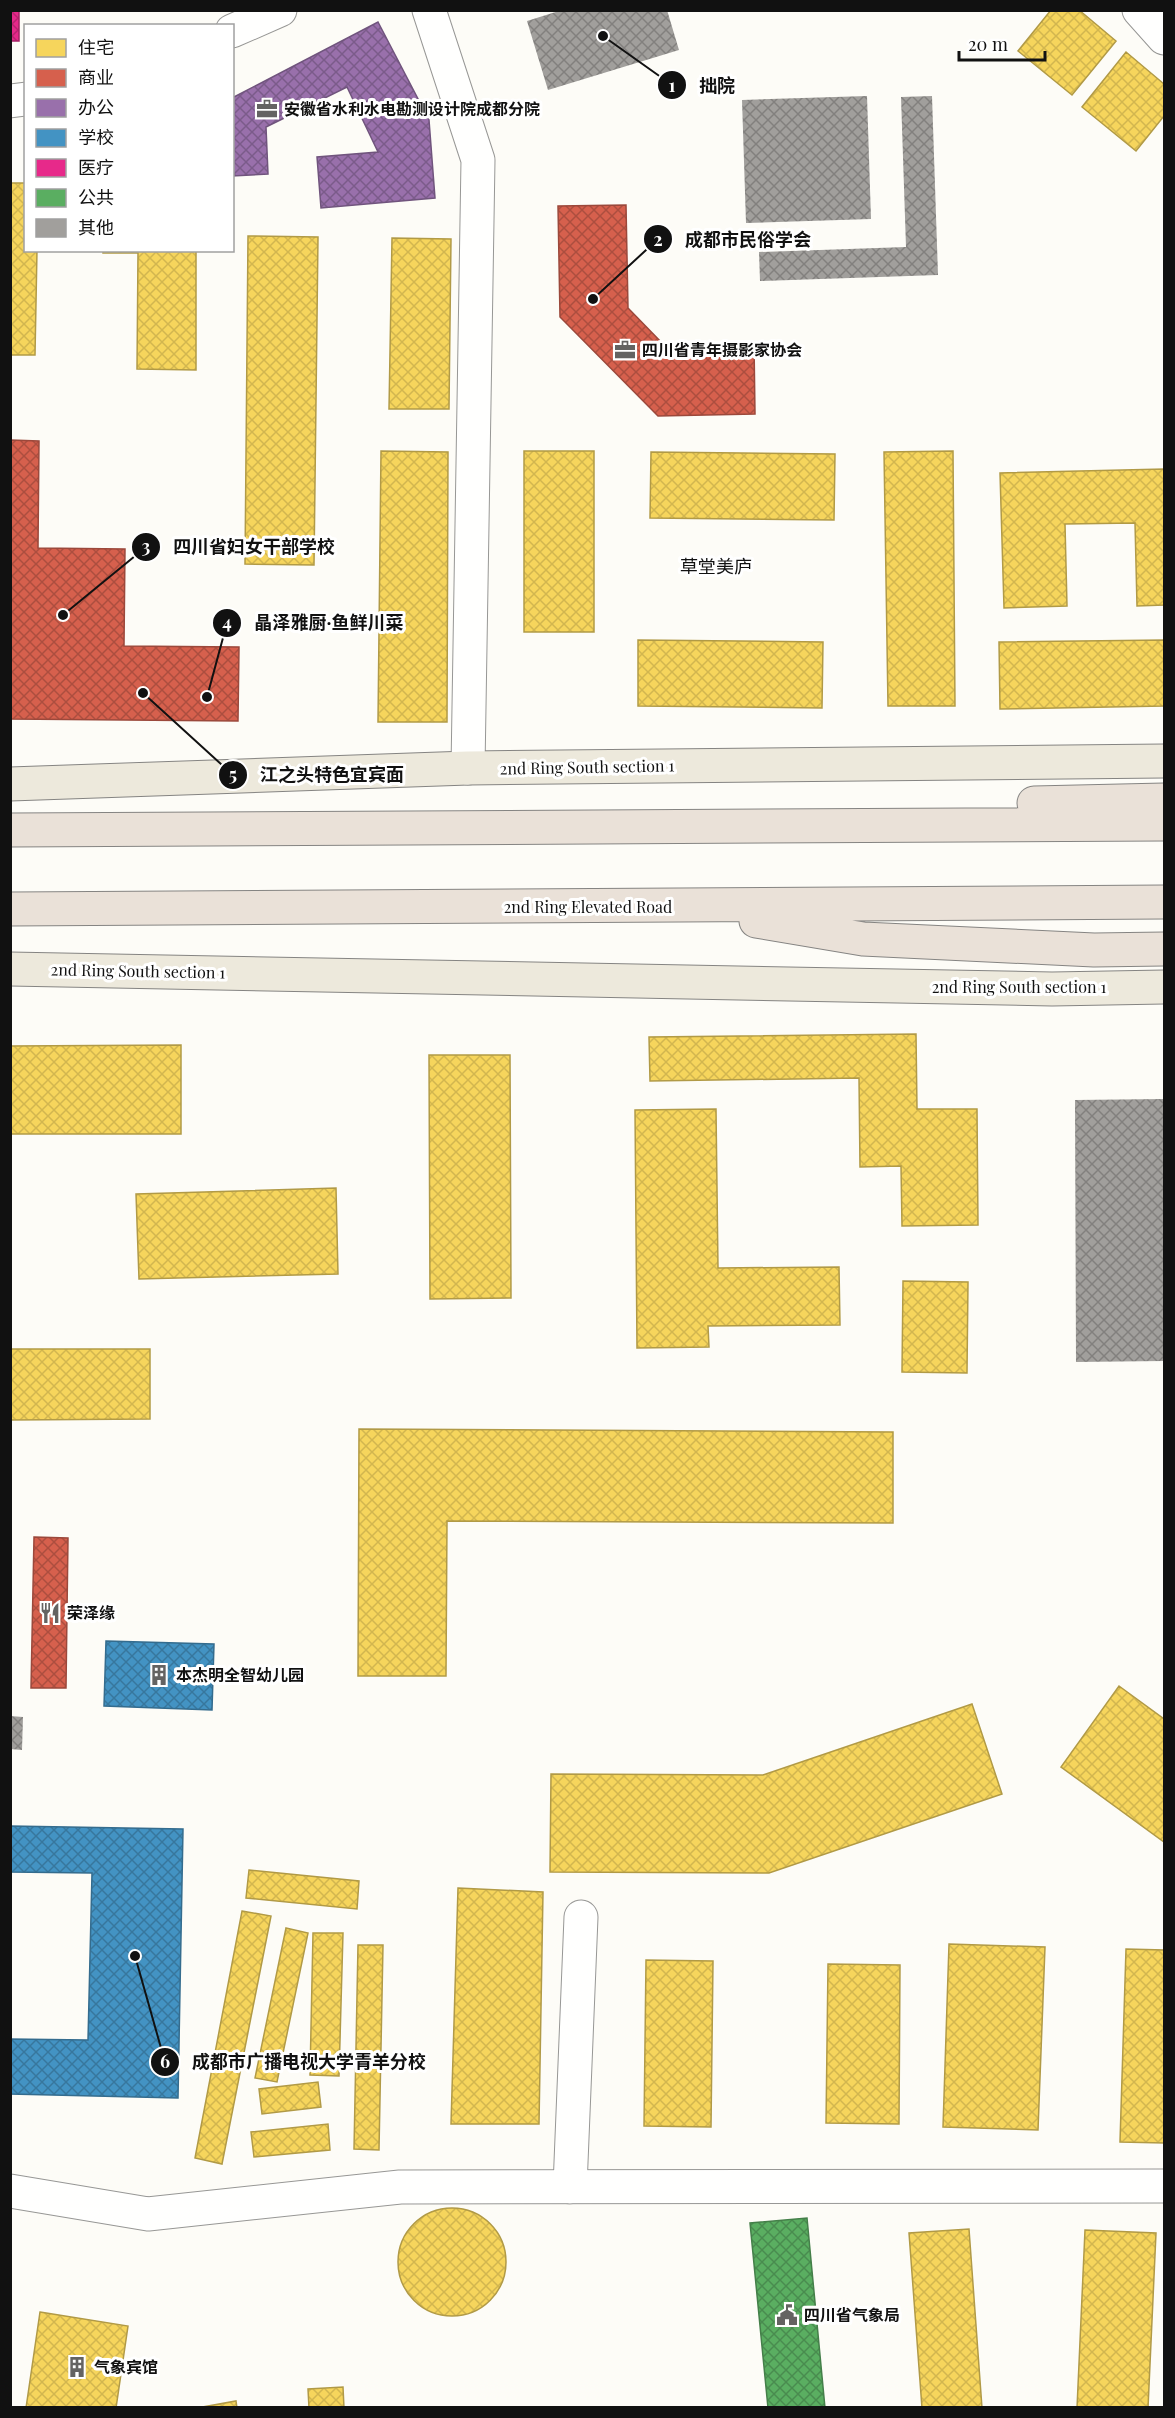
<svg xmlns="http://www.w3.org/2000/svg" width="1175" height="2418" font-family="'Playfair Display','Noto Sans SC',serif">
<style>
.homes{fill:url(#homes-cross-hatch);stroke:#b19a46;stroke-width:1.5}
.shops{fill:url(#shops-cross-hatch);stroke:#9b483b;stroke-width:1.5}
.offices{fill:url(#offices-cross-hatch);stroke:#70547d;stroke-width:1.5}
.schools{fill:url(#schools-cross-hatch);stroke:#346c8e;stroke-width:1.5}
.health{fill:url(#health-cross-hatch);stroke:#a72266;stroke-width:1.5}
.public{fill:url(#public-cross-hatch);stroke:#447f49;stroke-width:1.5}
.building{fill:url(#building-cross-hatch)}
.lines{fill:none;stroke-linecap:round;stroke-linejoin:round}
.minor-casing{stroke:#979795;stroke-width:35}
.major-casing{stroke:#858482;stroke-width:35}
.highway-casing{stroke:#858482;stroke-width:35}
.minor{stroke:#fffffe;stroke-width:33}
.major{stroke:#ede9dc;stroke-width:33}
.highway{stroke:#eae1d8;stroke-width:33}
.labels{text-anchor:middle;stroke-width:6;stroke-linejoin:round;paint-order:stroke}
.poi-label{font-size:16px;font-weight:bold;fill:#111;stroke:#fff;text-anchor:start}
.street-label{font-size:16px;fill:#111;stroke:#fff}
.neighbourhood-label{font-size:18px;fill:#111;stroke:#fff}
.leader{fill:none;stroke:#111;stroke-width:2}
.callout-dot{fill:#111;stroke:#fff;stroke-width:2}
.mark-label{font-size:18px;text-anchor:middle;font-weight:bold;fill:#fff}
.callout-label{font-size:18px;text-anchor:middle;font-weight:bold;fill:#111;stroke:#fff;stroke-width:6;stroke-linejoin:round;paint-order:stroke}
</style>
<defs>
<pattern id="homes-cross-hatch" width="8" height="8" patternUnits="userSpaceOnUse" patternTransform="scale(1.5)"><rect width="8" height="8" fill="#f6d55c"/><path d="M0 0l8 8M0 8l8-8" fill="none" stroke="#d2b64f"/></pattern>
<pattern id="shops-cross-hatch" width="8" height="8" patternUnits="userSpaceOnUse" patternTransform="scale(1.5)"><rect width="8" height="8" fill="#d6604d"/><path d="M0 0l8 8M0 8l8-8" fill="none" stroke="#ac4e3f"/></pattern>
<pattern id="offices-cross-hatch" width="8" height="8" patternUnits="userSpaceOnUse" patternTransform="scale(1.5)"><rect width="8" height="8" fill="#9970ab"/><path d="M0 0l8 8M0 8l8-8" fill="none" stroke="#7b5b8a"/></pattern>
<pattern id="schools-cross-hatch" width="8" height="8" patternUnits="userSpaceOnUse" patternTransform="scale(1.5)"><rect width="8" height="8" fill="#4393c3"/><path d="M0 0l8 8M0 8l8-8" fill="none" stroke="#37779d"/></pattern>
<pattern id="health-cross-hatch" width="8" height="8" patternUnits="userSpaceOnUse" patternTransform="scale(1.5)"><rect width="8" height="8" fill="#e7298a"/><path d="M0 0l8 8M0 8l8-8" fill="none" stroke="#ba226f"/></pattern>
<pattern id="public-cross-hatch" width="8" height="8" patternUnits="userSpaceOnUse" patternTransform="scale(1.5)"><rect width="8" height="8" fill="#5aae61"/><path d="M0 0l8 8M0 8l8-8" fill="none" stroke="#498c4f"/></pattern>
<pattern id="building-cross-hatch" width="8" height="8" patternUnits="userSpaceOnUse" patternTransform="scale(1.5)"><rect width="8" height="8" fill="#a19f9c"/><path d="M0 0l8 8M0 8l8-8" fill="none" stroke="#82807e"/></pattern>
</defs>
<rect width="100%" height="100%" fill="#fdfcf7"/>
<path class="homes" d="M1051 10H1079L1116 41 1072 95 1018 51Z
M1126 52 1164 84V116L1136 151 1082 107Z
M10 183H26V250H37L35 355H10Z
M248 236 318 237 314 565 245 564Z
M392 238 451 239 449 409H389Z
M103 250H196V370L137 369 138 253H103Z
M381 451 448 452 447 722H378Z
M524 451H594V632H524Z
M953 451 955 706H888L884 452Z
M651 452 835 454 834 520 650 518Z
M1164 469V605L1137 606 1135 523 1065 524 1067 606 1004 608 1000 473Z
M638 640 823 642 822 708 638 706Z
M1164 640V706L1000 709 999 642Z
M916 1034 917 1109H977L978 1225 902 1226 901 1166 860 1167 859 1078 650 1081 649 1037Z
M181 1045V1134H10V1046Z
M429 1055H510L511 1298 430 1299Z
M716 1109 718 1268 839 1267 840 1325 708 1326 709 1347 637 1348 635 1110Z
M336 1188 338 1274 139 1279 136 1194Z
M903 1281 968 1282 967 1373 902 1372Z
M10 1349H150V1419L10 1420Z
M359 1429 893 1432V1523L447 1521 446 1676H358Z
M1119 1686 1164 1719V1842L1061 1767Z
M972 1704 1002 1794 769 1873 550 1872 551 1774 763 1775Z
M249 1870 359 1881 357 1909 246 1898Z
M458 1888 543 1892 539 2124H451Z
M242 1911 271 1916 222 2164 195 2158Z
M286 1928 308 1933 277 2082 255 2078Z
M313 1933H343L339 2076 310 2075Z
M949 1944 1045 1947 1038 2130 943 2127Z
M358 1945H383L379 2150 354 2149Z
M1126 1949 1164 1950V2143L1120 2142Z
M646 1960 713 1961 711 2127 644 2126Z
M828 1964 900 1965 899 2124 826 2123Z
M318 2082 321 2107 262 2114 259 2089Z
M328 2124 330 2150 254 2157 251 2132Z
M398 2262a54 54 0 1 1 108 0a54 54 0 1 1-108 0Z
M969 2229 982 2408H922L909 2233Z
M1085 2230 1156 2233 1148 2408H1077Z
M40 2312 128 2326 116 2408H26Z
M343 2387 344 2408H309L308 2389Z
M236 2401 237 2408H203V2407Z"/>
<path class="shops" d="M626 205 628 308 664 345 754 343 755 414 658 416 560 317 558 206Z
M10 440 39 441 38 548 125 549 124 646 239 647 238 721 10 719Z
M34 1537 68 1538 66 1688H31Z"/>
<path class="offices" d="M378 22 429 120 435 198 321 208 317 157 378 152 347 87 266 127 268 174 232 176V98Z"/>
<path class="schools" d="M106 1641 214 1644 212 1710 104 1706Z
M10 1826 183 1829 178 2098 10 2094V2039L88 2040 92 1873 10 1872Z"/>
<path class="health" d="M10 10H19V41H10Z"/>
<path class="public" d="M807 2218 825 2408H768L750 2223Z"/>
<path class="building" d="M562 10H667L679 50 548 90 527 21Z
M867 96 871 219 746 223 742 100Z
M932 96 938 275 760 281 759 252 906 247 901 97Z
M1164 1099V1361L1076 1362 1075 1100Z
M10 1716 23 1717 22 1750 10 1749Z"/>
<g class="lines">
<defs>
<path id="minor" d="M429 10 478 160 468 768
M1139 10 1164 38
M232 31 280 10
M10 101 26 99
M570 2187 581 1917
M10 2191 148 2214 400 2187 1164 2186"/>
<path id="major" d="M10 784 468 768 1164 761
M10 969 1052 989 1164 987"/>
<path id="highway" d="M1034 803 1164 800
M10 830 1164 824
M10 909 1164 902
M756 921 863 939 1094 950 1164 949"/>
</defs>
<use href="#minor" class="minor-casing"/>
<use href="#major" class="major-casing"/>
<use href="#highway" class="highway-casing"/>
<use href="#minor" class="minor"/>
<use href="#major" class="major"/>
<use href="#highway" class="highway"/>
</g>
<defs>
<symbol id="office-bare" viewBox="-9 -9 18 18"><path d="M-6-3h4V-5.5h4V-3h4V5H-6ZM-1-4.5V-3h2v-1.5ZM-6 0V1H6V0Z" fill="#646362" stroke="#fff" stroke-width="2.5" paint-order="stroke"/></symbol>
<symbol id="restaurant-bare" viewBox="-9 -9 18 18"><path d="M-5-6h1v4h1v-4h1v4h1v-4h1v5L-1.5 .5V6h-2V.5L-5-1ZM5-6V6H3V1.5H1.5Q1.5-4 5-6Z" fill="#646362" stroke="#fff" stroke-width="2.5" paint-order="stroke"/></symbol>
<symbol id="building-bare" viewBox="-9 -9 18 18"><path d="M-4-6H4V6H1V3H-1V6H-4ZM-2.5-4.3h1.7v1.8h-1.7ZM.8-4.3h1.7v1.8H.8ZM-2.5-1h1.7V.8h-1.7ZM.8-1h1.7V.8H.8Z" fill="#646362" stroke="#fff" stroke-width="2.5" paint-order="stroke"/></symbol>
<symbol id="civic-bare" viewBox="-9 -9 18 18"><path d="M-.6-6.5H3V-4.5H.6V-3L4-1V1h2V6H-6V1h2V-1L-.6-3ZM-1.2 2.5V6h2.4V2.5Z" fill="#646362" stroke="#fff" stroke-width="2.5" paint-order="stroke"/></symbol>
</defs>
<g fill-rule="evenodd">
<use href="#office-bare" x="252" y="94" width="30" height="30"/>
<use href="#office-bare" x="610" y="335" width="30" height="30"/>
<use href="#restaurant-bare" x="35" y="1598" width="30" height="30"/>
<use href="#building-bare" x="144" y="1660" width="30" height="30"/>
<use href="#civic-bare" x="772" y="2300" width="30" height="30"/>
<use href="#building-bare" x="62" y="2352" width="30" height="30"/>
</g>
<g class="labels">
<g class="poi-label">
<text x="284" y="115">安徽省水利水电勘测设计院成都分院</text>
<text x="642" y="356">四川省青年摄影家协会</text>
<text x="67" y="1619">荣泽缘</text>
<text x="176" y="1681">本杰明全智幼儿园</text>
<text x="804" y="2321">四川省气象局</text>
<text x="94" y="2373">气象宾馆</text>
</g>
<g class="street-label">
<text transform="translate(587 767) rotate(-1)" y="6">2nd Ring South section 1</text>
<text x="588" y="913">2nd Ring Elevated Road</text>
<text transform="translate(138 971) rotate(1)" y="6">2nd Ring South section 1</text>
<text x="1019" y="993">2nd Ring South section 1</text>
</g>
<g class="neighbourhood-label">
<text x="716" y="573">草堂美庐</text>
</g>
</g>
<path class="leader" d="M603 36L672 85M593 299L658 239M63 615L146 547M207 697L227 623M143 693L233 775M135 1956L165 2062"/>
<g class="callout-dot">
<circle cx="603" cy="36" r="6"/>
<circle cx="593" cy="299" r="6"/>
<circle cx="63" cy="615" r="6"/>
<circle cx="207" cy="697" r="6"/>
<circle cx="143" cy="693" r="6"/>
<circle cx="135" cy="1956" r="6"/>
<circle cx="672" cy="85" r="15"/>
<circle cx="658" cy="239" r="15"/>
<circle cx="146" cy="547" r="15"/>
<circle cx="227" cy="623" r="15"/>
<circle cx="233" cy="775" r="15"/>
<circle cx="165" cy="2062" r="15"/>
</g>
<g class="mark-label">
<text x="672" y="92">1</text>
<text x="658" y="246">2</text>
<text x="146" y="553">3</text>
<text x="227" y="629">4</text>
<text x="233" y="781">5</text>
<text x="165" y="2068">6</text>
</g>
<g class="callout-label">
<text x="717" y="92">拙院</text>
<text x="748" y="246">成都市民俗学会</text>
<text x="254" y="553">四川省妇女干部学校</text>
<text x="329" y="629">晶泽雅厨·鱼鲜川菜</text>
<text x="332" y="781">江之头特色宜宾面</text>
<text x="309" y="2068">成都市广播电视大学青羊分校</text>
</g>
<rect width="1175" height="2418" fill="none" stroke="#111111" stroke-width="24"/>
<rect x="24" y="24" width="210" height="228" fill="#ffffff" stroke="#a0a0a0" stroke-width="1.5"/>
<rect x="36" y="39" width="30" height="18" fill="#f6d55c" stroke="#a0a0a0" stroke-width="1.5"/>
<text x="78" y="54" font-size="18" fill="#111111">住宅</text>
<rect x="36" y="69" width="30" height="18" fill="#d6604d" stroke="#a0a0a0" stroke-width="1.5"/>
<text x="78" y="84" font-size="18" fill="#111111">商业</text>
<rect x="36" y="99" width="30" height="18" fill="#9970ab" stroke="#a0a0a0" stroke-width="1.5"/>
<text x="78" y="114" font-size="18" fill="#111111">办公</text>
<rect x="36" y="129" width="30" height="18" fill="#4393c3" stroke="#a0a0a0" stroke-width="1.5"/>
<text x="78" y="144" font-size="18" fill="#111111">学校</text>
<rect x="36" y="159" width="30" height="18" fill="#e7298a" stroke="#a0a0a0" stroke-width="1.5"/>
<text x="78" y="174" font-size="18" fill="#111111">医疗</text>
<rect x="36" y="189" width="30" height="18" fill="#5aae61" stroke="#a0a0a0" stroke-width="1.5"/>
<text x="78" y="204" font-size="18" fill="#111111">公共</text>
<rect x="36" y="219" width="30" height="18" fill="#a19f9c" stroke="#a0a0a0" stroke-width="1.5"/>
<text x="78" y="234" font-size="18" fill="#111111">其他</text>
<path d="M959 51v9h86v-9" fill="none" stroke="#111111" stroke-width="3"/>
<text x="968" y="51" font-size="18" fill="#111111" stroke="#ffffff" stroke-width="4.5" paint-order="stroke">20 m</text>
</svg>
